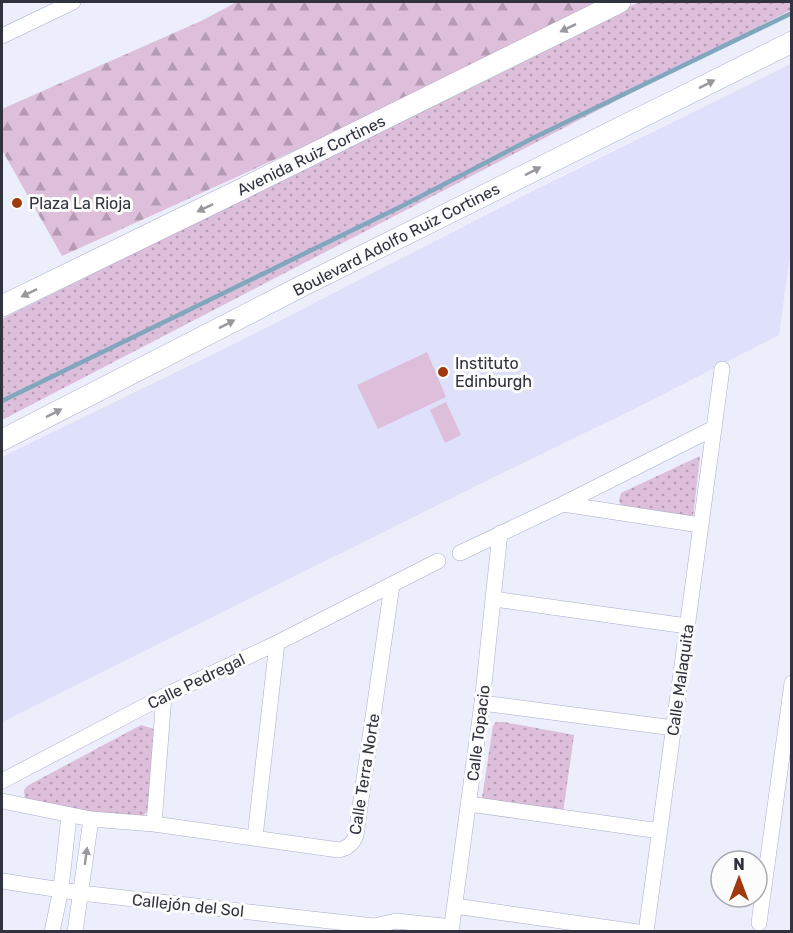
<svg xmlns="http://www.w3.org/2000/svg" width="793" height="933" font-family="Rubik,sans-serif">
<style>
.built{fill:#dee1f9}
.green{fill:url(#green-dots)}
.forest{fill:url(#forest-firs)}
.pitch{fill:#ddbedb}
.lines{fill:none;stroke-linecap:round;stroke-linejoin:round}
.stream{stroke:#81a7bd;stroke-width:4.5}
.minor-casing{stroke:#a9adcc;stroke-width:16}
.secondary-casing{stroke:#a9adcc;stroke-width:22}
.minor{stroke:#fff;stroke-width:15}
.secondary{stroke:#fff;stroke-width:21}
.oneway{fill:#98989e}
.poi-dot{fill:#9f3a0f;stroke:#fcfcfc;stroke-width:2}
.labels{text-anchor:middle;stroke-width:6;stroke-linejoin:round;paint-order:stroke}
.street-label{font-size:16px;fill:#30323e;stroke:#fcfcfc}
.poi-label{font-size:16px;fill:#30323e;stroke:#fcfcfc;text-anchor:start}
</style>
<defs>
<pattern id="green-dots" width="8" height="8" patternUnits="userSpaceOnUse" patternTransform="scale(1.5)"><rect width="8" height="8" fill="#ddbedb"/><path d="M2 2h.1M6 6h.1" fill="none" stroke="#b49bb3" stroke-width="1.8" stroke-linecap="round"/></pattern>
<pattern id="forest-firs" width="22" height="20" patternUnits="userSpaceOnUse" patternTransform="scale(1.5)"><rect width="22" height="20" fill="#ddbedb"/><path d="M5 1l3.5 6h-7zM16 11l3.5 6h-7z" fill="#b49bb3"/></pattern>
</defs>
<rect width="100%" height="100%" fill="#eceefb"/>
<path class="built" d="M791 64 792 239 779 335 636 408 488 480 2 722V457L244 339 531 192Z"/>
<path class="green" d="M639 2H791V10L2 420V319Z
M700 456 693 518 621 506 619 500 621 493Z
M496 722H504L574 735 563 813 485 802 482 798 493 726Z
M141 725 151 728 155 730 148 811 141 818 136 819 25 801 24 790 27 786Z"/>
<path class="forest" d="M237 2H623L62 256 2 150V109L201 21Z"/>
<path class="pitch" d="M427 352 446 397 378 429 357 385Z
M446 402 461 435 445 443 430 410Z"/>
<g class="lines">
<path class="stream" d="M2 401 404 205 531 139 792 13"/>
<defs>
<path id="minor" d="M2 36 73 2
M563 504 700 525
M460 553 563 504 714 428
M494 599 687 626
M482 703 674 728
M2 781 164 696 277 643 438 561
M2 801 91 819 154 824 339 850C348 848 353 844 356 835L392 585
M469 804 660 831
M154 824 164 696
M255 837 277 643
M2 881 81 893 374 926 396 921 452 927
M455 906 638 932
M759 923 792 683
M52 932 61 889 69 816
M75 932 91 819
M451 932 482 703 500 533
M646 932 722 369"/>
<path id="secondary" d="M2 306 240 190 620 2
M2 440 300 287 792 42"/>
</defs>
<use href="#minor" class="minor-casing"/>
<use href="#secondary" class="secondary-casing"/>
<use href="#minor" class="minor"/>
<use href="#secondary" class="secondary"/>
</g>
<defs><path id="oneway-solid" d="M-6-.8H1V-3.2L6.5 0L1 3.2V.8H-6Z" transform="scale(1.5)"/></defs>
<g class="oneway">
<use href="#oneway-solid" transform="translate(568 28) rotate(154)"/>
<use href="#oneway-solid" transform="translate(707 84) rotate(-27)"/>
<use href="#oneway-solid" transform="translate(533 171) rotate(-27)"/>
<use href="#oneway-solid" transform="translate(205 208) rotate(154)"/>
<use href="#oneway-solid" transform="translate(29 293) rotate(154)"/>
<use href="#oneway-solid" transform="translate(227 324) rotate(-27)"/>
<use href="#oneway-solid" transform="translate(54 413) rotate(-27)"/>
<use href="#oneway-solid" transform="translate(86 856) rotate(-82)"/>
</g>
<g class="poi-dot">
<circle cx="17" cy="203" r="6"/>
<circle cx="443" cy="372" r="6"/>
</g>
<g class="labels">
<g class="street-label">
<text transform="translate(311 155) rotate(-26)" y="6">Avenida Ruiz Cortines</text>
<text transform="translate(396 239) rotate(-27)" y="6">Boulevard Adolfo Ruiz Cortines</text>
<text transform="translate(680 680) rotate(-82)" y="6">Calle Malaquita</text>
<text transform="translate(196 681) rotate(-26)" y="6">Calle Pedregal</text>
<text transform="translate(478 733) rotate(-83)" y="6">Calle Topacio</text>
<text transform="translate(364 774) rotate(-81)" y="6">Calle Terra Norte</text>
<text transform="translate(188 905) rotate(6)" y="6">Callejón del Sol</text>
</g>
<g class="poi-label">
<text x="29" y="209">Plaza La Rioja</text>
<text x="455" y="369">Instituto<tspan x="455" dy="18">Edinburgh</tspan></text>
</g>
</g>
<rect width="793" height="933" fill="none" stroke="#30323e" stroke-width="6"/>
<g transform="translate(739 879)"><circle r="28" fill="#fcfcfc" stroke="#aaabb0" stroke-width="1.5"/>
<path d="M0-4.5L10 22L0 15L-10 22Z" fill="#9f3a0f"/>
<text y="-9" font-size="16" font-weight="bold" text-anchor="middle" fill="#30323e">N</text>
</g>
</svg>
